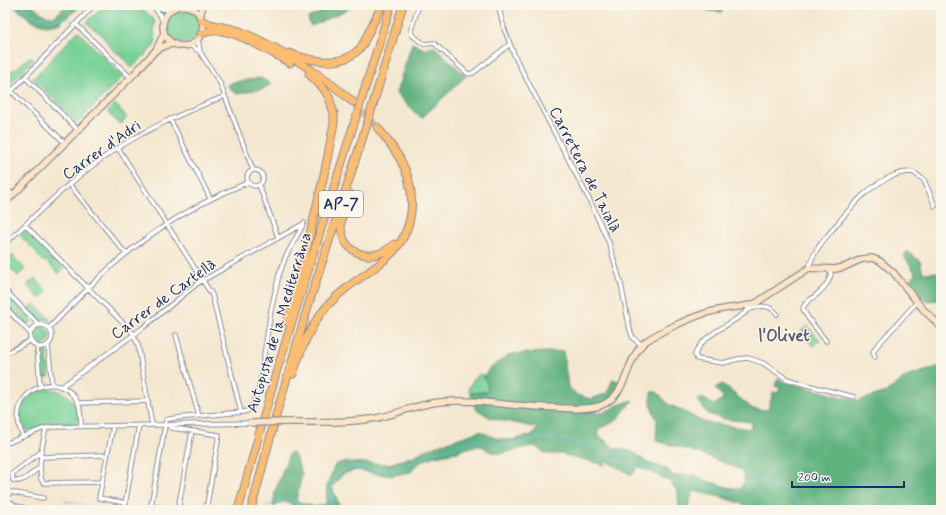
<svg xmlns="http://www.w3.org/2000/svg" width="946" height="515" font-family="Mynerve,sans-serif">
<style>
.green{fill:#77d096;stroke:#49807a}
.forest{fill:#61b27f;stroke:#3e706e}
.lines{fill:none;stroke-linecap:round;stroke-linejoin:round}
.stream{stroke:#65b3df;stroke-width:1}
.highway-tunnel{stroke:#c9c2b8;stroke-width:7;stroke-dasharray:7 3.5;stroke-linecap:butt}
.street-casing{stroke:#888b96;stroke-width:5.5}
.secondary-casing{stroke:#888b96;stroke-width:8}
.highway-casing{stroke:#888b96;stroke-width:9}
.street{stroke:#fff;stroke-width:3.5}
.secondary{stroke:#fee5c5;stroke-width:5.5}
.highway{stroke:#fcbd6f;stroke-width:7}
.secondary-bridge-casing{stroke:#888b96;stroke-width:8;stroke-linecap:butt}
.secondary-bridge{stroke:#fee5c5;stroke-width:5.5}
.labels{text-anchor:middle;stroke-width:3;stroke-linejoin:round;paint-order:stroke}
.shield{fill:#fbf7ec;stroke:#5e6b89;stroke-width:1}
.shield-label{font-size:15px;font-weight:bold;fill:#1b2f5e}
.street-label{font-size:16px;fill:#1b2f5e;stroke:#fbf7ec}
.neighbourhood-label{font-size:17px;font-weight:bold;fill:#635875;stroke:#fbf7ec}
</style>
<rect width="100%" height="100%" fill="#fbf7ec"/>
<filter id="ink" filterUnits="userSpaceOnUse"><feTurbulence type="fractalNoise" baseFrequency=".025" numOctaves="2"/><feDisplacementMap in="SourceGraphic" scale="8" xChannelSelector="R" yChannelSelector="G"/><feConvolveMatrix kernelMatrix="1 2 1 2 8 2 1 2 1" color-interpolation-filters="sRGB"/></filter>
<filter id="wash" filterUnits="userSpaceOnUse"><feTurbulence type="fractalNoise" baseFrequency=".012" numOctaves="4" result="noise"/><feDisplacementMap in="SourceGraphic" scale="16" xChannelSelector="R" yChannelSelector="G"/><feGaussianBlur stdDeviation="0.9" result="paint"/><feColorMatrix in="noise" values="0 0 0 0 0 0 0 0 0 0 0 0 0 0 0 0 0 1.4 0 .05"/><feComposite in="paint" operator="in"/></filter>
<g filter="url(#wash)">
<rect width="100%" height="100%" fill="#f4e7cf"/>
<path class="green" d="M104 5H137L153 18 155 23 154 31 156 40 153 47 132 68 121 55 113 50 101 34 90 26 87 22Z
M166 26a17 17 0 1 1 34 0a17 17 0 1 1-34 0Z
M78 31 123 76 77 123 33 79Z
M29 57H31L34 59 5 89V75L18 67Z
M115 104 127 117 120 125 107 112Z
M24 232 28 233 64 269 59 274 46 261 44 262 37 255 38 254 20 236Z
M10 253 25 269 18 276 5 263V258Z
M35 278 47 291 40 299 27 285Z
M5 293 32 321 26 326 5 304Z
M34 304 50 319 49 320H39L28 309Z
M807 326 820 340 813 346 800 333Z
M32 336a9 9 0 1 1 18 0a9 9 0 1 1-18 0Z
M47 352 49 377 41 378 39 353Z
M480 374 484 376 488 388 487 392 470 393 468 389 474 379Z
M43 389C58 389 71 393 77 409 79 414 79 419 77 424H47L30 431 23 429C13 412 27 394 43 389Z"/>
<path class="forest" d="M12 5H31L45 15 54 17 66 5H83L61 21V23L47 26 31 20Z
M336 5H357L312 26 310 25 308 18Z
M679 5H722V12L709 11 700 6 685 8Z
M412 43 426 50 430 46 435 47 466 76 422 118 416 114 396 93Z
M261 78 271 84 263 89 237 94 229 88 228 85 233 82Z
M907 251 920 261 923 273 941 272V300L927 301 914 296 908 281 916 274 904 256Z
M563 351 568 387 577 395 591 399 607 393 613 379 623 383 617 396 593 413H603L618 405 633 400 616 421 598 429V435L615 448 633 452 648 463 667 469 673 476 695 474 704 480 727 487 740 489 745 481 741 470C713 458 686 448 656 441L657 420 651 407V392H657L669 405 677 408 703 422 750 429 752 422 723 419 708 414 697 399H704L714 405 724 398 715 388 722 384 753 409 768 410 773 392 778 393 780 388 775 386 778 378 782 381 858 401 886 392 906 377 941 366V510H758C737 501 716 495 693 491L687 510H679L678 492 669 481 638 466 632 475 606 461 605 465 561 454H547L534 446 499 454 489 451 482 446 471 447 457 452 434 456 417 464 411 472 390 476 357 470 343 474 332 487 341 510H295L289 502H282L273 508 275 491 290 452 294 454 302 474 296 501 315 507 326 504 327 484 335 465 342 462 389 464 414 456 423 451 438 445 480 431 495 438 512 440 531 435 538 428 491 418 475 408 470 393 487 392 488 388 484 376 489 369 510 354Z"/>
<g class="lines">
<path class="stream" d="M19 5C36 20 48 20 69 18
M97 23C115 21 120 9 135 5
M266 506 282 499H290L306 510
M64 510V505L66 501 77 503 95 510
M330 510 333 506 330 492 332 483 339 472 354 467 379 471 397 469 431 454 466 442 480 440 508 446 541 438 565 440 580 442 615 460 653 468 667 475 677 482 694 480 715 488 734 494 754 479 773 483 791 491 796 501 805 508 862 507 909 510"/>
</g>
</g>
<g filter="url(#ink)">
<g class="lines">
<path class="highway-tunnel" d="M355 104 377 127"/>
<defs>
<path id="street" d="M152 5 160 15 163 23
M419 5 411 30 412 35 424 44 434 43 468 74 473 73 510 44
M498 5 504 28 515 57 590 201 609 243 621 284 630 330 633 338 642 345
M156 8 171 10
M76 24 130 77
M198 39 200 52
M187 45 193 47 200 52 220 83 253 170
M25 77 78 130
M11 91 65 143
M5 98 94 5
M170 119 210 198
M118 148 212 295 241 412
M247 178a8 8 0 1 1 16 0a8 8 0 1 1-16 0Z
M69 184 126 254
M259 185 278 237
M5 188 13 195
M25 225 132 332 138 345 152 425
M5 244C41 210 76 174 118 148 152 126 188 111 225 96
M809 268C813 250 826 238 837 224 853 205 870 184 895 175 900 173 907 172 913 172L924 180 935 206
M5 290 39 325
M748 306V310C733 325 702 333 695 355L697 359 723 363 738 359 748 358 763 363 787 379 807 385 854 397
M5 307 30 333
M748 310C759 306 769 303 777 314
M30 336a11 11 0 1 1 22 0a11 11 0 1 1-22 0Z
M49 328C70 307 91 284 114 264 154 229 199 202 249 182
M176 335 199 416
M826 341 808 318 803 309 805 304C816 295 832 285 831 269
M48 345 52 385
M37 346 40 386
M5 354 31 340
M875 357 873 352 876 347 917 302
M61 387 140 330 198 283 303 224
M78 403 148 401
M168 425 172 428 219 435 206 510
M113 426 99 498 126 503
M23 436C1 391 62 364 79 405 81 412 81 420 81 427
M5 444 42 429 53 427 251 423
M41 452 40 467C33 472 22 485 13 480L12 474 41 452 46 428
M41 457 107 455
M40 467 41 479 44 483 102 482
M5 499 16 506 34 510
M6 500 10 492 43 498
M125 505 139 425
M173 510 151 506 166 420 169 419 176 418 243 412 247 411 252 407 259 388 271 310 279 275 286 256 304 223
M178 510 192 431"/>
<path id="secondary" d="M163 26a20 20 0 1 1 40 0a20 20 0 1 1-40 0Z
M200 17 203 5
M156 50 167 45 173 44
M5 203 134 74 156 50 164 33
M286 422C315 422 350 423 377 418 398 414 417 404 439 402 473 398 507 406 542 407 557 408 588 411 602 405 629 394 625 359 645 342 658 332 698 314 714 311 728 307 742 308 756 303L809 268 835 269 844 267 862 259 872 258 880 261 893 272 922 308 941 327"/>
<path id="highway" d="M201 20C213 28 229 26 242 32 281 49 321 74 353 102
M201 34C207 31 214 30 222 31 242 34 272 53 290 63
M289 53C313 62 344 69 362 46L382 5
M349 193C346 205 338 220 342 233 348 258 377 262 394 244
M287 322 305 256 325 170 334 123V114L329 97 323 88 309 74
M293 374C302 346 312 319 335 298 351 282 371 272 388 257 416 231 418 191 400 159 394 148 385 137 377 127
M238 510 276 373 391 5
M251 510 277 412 308 306 368 121 403 5"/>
</defs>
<use href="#street" class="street-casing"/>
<use href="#secondary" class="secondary-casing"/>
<use href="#highway" class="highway-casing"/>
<use href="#street" class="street"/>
<use href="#secondary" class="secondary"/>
<use href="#highway" class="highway"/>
<defs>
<path id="secondary-bridge" d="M251 423 286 422"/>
</defs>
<use href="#secondary-bridge" class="secondary-bridge-casing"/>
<use href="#secondary-bridge" class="secondary-bridge"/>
</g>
</g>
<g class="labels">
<rect class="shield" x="319" y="191" width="44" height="26" rx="3"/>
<g class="shield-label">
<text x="341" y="209">AP-7</text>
</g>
<g class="street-label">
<text transform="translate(101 149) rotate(-35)" y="6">Carrer d'Adri</text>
<text transform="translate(586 169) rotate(63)" y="6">Carretera de Taialà</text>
<text transform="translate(163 298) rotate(-36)" y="6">Carrer de Cartellà</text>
<text transform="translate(278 322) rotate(-73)" y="6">Autopista de la Mediterrània</text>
</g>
<g class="neighbourhood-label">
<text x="784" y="341">l'Olivet</text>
</g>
</g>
<rect width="946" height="515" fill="none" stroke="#fbf7ec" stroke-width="20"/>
<path d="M792 481v6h112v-6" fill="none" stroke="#1b2f5e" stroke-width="2"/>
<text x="798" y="481" font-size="12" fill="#1b2f5e" stroke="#fbf7ec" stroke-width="3" paint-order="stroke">200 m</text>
</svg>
